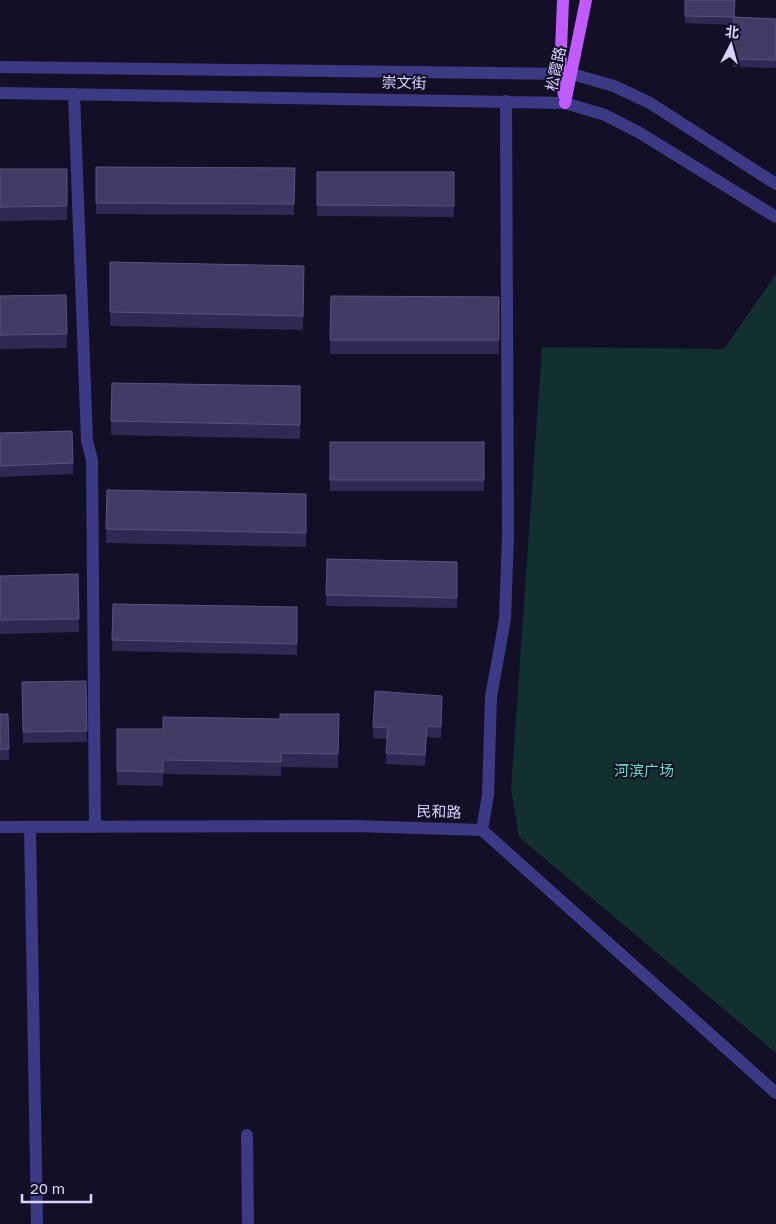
<svg xmlns="http://www.w3.org/2000/svg" width="776" height="1224" font-family="'Golos Text','Noto Sans SC',sans-serif">
<style>
.green{fill:#12302f}
.lines{fill:none;stroke-linecap:round;stroke-linejoin:round}
.minor{stroke:#3d3a85;stroke-width:12}
.major{stroke:#c25bff;stroke-width:12}
.wall{fill:#312854}
.shaded-wall{fill:#1d163a}
.building{fill:#433a66;stroke:#5a527e}
.labels{text-anchor:middle;stroke-width:4;stroke-linejoin:round;paint-order:stroke}
.street-label{font-size:15px;fill:#d9d4ff;stroke:#130f26}
.park-label{font-size:15px;fill:#5fe0c0;stroke:#130f26}
</style>
<rect width="100%" height="100%" fill="#130f26"/>
<path class="green" d="M776 274V1053L519 837 511 789 542 347 724 349Z"/>
<g class="lines">
<path class="minor" d="M0 67 572 74 614 86 650 103 776 184
M0 93 565 103 605 115 640 133 776 217
M74 94 87 441 92 460 95 826
M0 827 355 826 482 830 776 1093
M30 828 37 1224
M482 830 488 795 491 697 505 619 508 535 506 101
M247 1135 248 1224"/>
<path class="major" d="M563 0 560 75 564 95
M565 103 586 0"/>
</g>
<path class="wall" d="M685 0 734 17 776 19V68L733 67 734 25 685 23Z
M96 167 295 168 294 215 96 214Z
M0 169H67V220L0 221Z
M317 172H454V217L317 216Z
M110 262 304 266 303 330 110 326Z
M66 295 67 348 0 349V296Z
M331 296 499 297V354H330Z
M112 383 300 386V439L111 435Z
M0 433 73 463V474L0 477Z
M330 442H484V491H330Z
M107 490 306 494V547L106 543Z
M327 559 457 562V608L326 606Z
M78 574 79 632 0 634V576Z
M113 604 297 607V655L112 651Z
M86 681 87 742 23 743 22 682Z
M442 707 441 738 427 737 425 766 386 764 387 739 373 738V727Z
M0 714H8L9 760H0Z
M339 714 338 768 281 767V776L163 774V786L117 785V729H163Z"/>
<path class="shaded-wall" d="M442 696V707L441 738V727Z
M427 726V737L425 766V755Z"/>
<path class="building" d="M685 0H735L734 17 685 16Z
M734 17 776 19V60L733 59Z
M96 167 295 168 294 204 96 203Z
M0 169H67V206L0 207Z
M317 172H454V206L317 205Z
M110 262 304 266 303 316 110 312Z
M66 295 67 334 0 335V296Z
M331 296 499 297V340H330Z
M112 383 300 386V425L111 421Z
M72 431 73 463 0 466V433Z
M330 442H484V480H330Z
M107 490 306 494V533L106 529Z
M327 559 457 562V598L326 595Z
M78 574 79 619 0 620V576Z
M113 604 297 607V644L112 640Z
M86 681 87 731 23 732 22 682Z
M375 691 442 696 441 727 427 726 425 755 386 753 388 728 373 727Z
M0 714H8L9 749H0Z
M280 714H339L338 754 281 753V762L163 760V772L117 771V729H163V717L280 719Z"/>
<g class="labels">
<g class="street-label">
<text transform="translate(556 69) rotate(-78)" y="5">松霞路</text>
<text transform="translate(404 83) rotate(1)" y="5">崇文街</text>
<text transform="translate(439 812) rotate(2)" y="5">民和路</text>
</g>
<g class="park-label">
<text x="644" y="776">河滨广场</text>
</g>
</g>
<g transform="translate(731 45) rotate(6)" stroke="#130f26" stroke-width="4" paint-order="stroke">
<path d="M0-4L9 19L0 12L-9 19Z" fill="#d9d4ff"/>
<text y="-8" font-size="14" font-weight="bold" text-anchor="middle" fill="#d9d4ff">北</text>
</g>
<path d="M22 1194v8h69v-8" fill="none" stroke="#d9d4ff" stroke-width="2.5"/>
<text x="30" y="1194" font-size="15" fill="#d9d4ff" stroke="#130f26" stroke-width="4" paint-order="stroke">20 m</text>
</svg>
